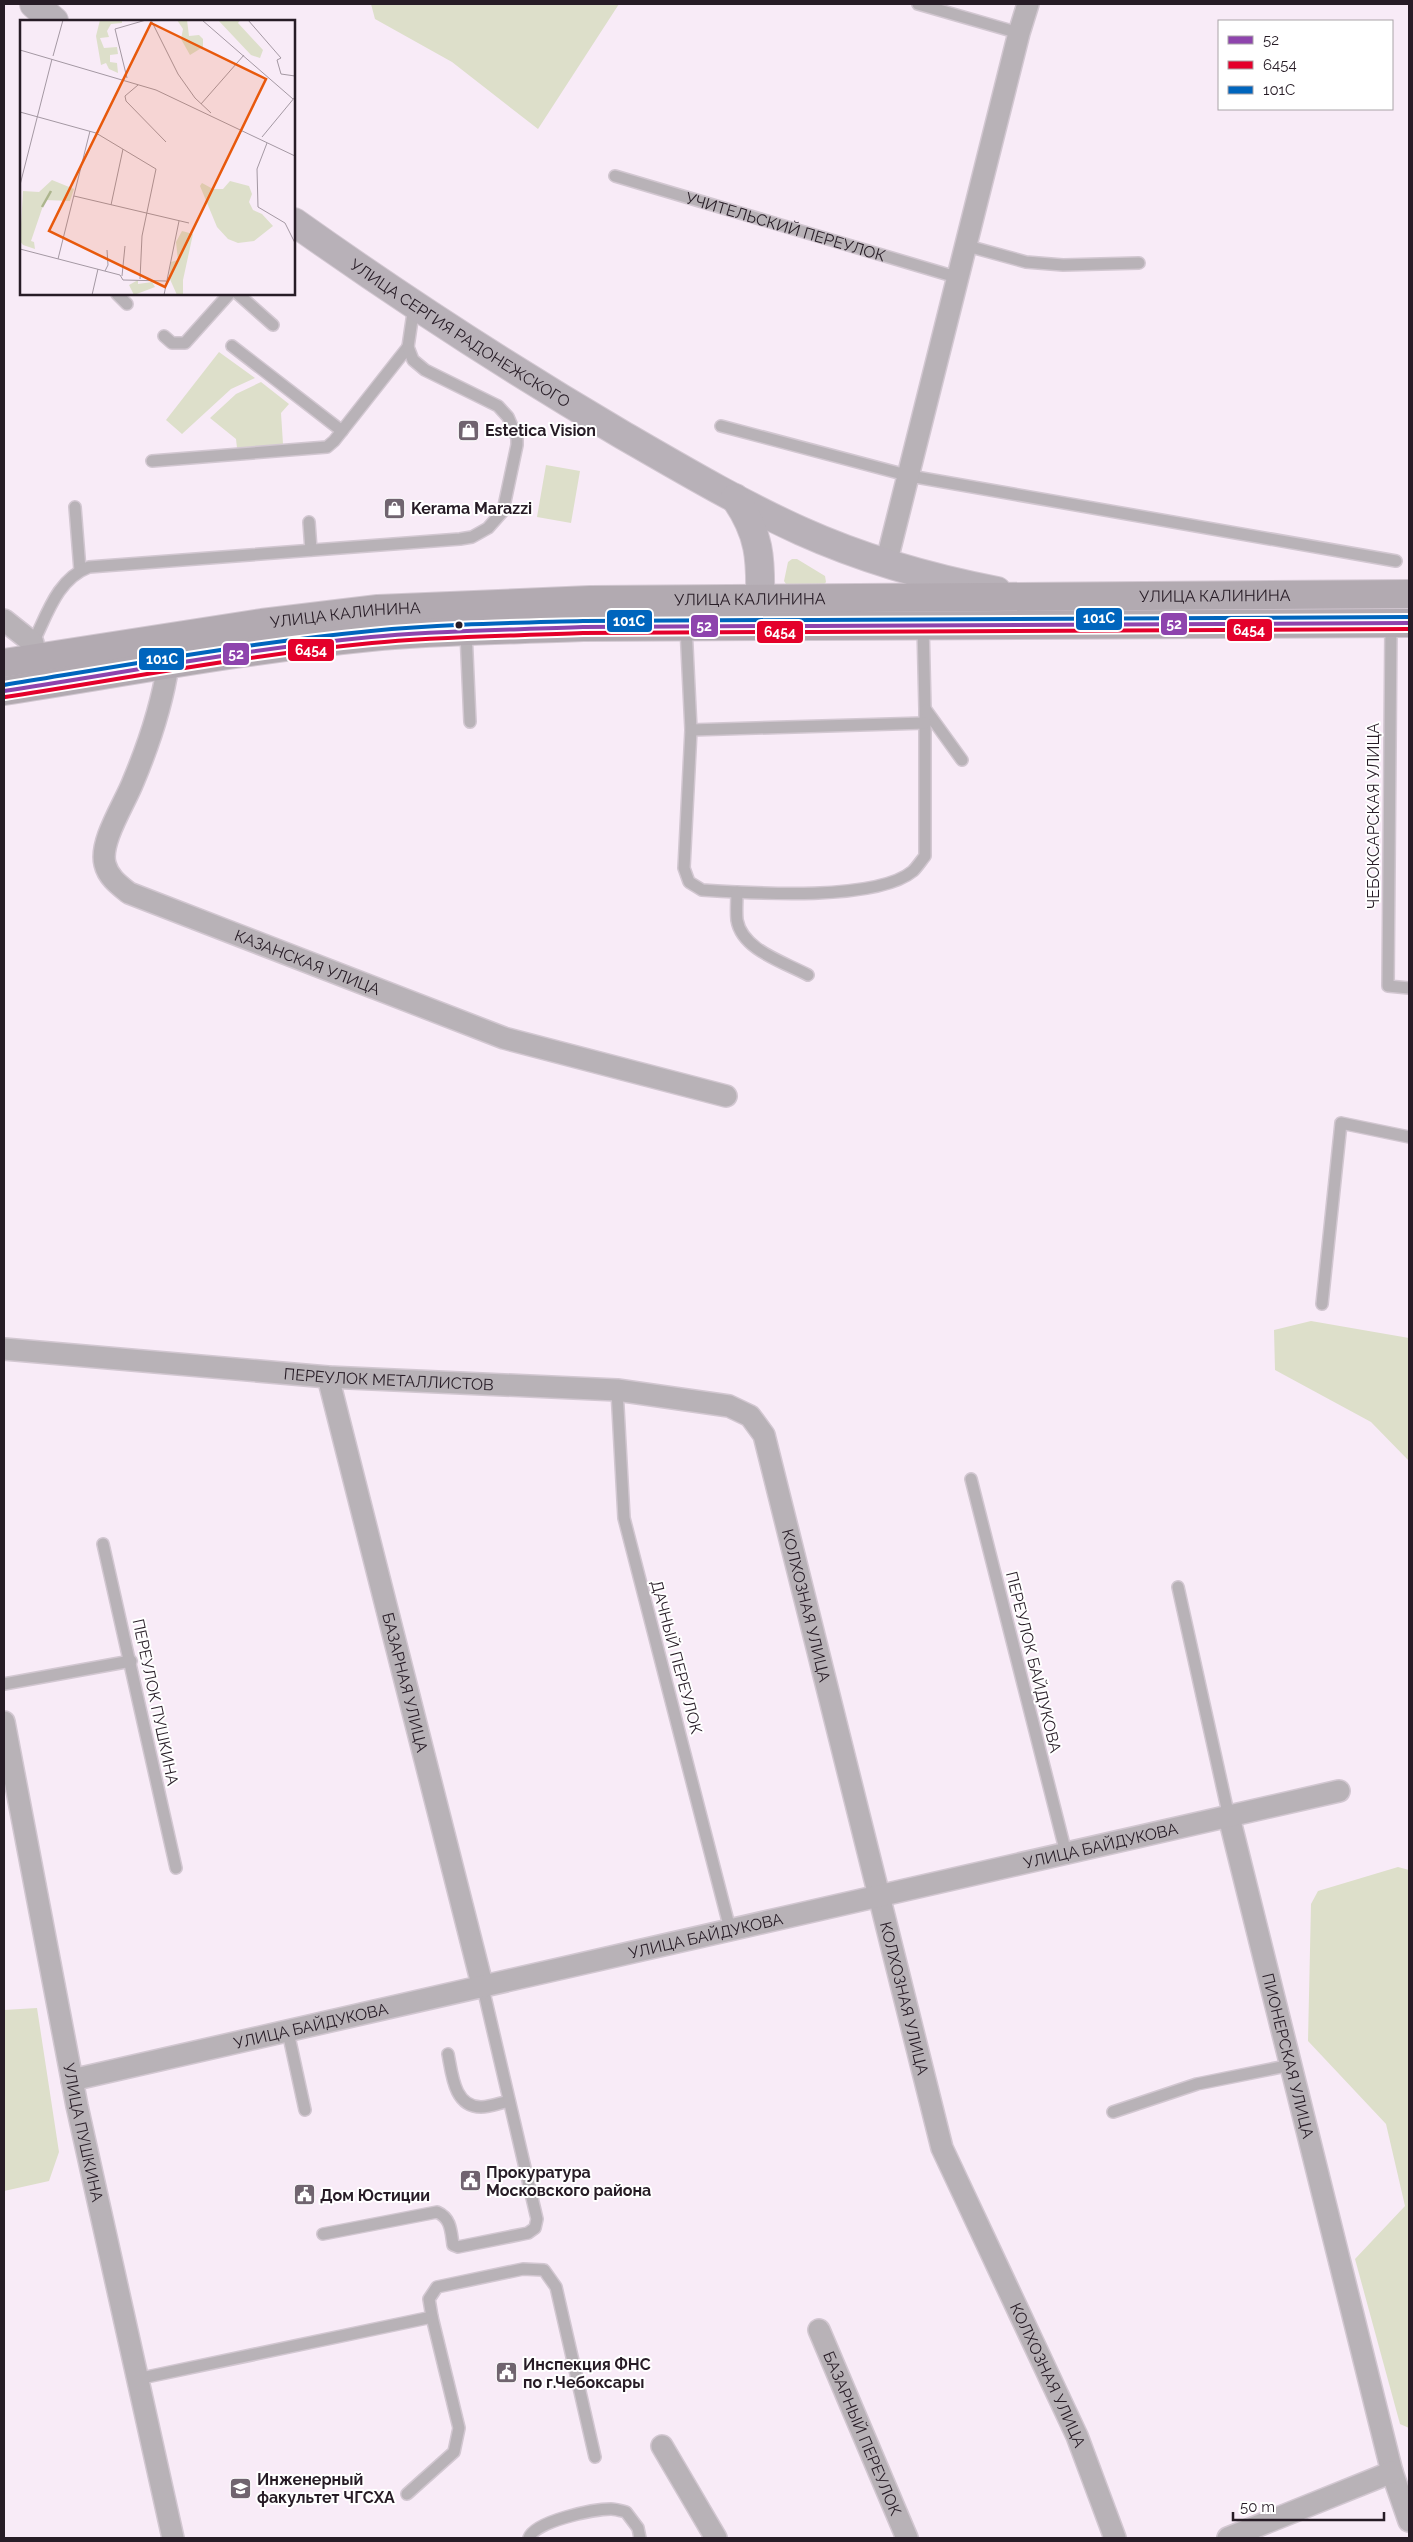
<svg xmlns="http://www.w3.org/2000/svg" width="1413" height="2542" font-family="Raleway,sans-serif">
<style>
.green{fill:#dddfca}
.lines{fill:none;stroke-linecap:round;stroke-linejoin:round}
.lane-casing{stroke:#d2c7d1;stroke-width:14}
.street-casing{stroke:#d2c7d1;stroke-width:24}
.secondary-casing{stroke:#d2c7d1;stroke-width:30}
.primary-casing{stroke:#d2c7d1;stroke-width:30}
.lane{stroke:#b8b2b7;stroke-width:11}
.street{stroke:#b8b2b7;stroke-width:21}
.secondary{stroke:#b8b1b8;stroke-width:28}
.primary{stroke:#b2aab1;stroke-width:28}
.bus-1-casing{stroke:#fff;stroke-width:8}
.bus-2-casing{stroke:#fff;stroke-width:8}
.bus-3-casing{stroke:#fff;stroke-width:8}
.bus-1{stroke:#8e44ad;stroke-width:4}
.bus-2{stroke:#e4002b;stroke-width:4}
.bus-3{stroke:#0065bd;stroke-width:4}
.bus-dot{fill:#271c26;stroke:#fff;stroke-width:2}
.labels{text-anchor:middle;stroke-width:4;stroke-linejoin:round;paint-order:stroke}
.street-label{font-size:16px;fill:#271c26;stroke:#fff}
.poi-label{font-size:16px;font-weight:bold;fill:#271c26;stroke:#fff;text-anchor:start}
.inset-river{fill:none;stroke:#acb58d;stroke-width:2.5}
.inset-road{fill:none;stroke:#a498a3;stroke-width:1}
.view{fill:#e8590c;fill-opacity:0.15;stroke:#e8590c;stroke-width:2.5}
.inset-edge{fill:none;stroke:#271c26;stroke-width:2.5}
.line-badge{stroke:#fff;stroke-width:2}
.badge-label{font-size:14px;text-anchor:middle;font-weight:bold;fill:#fff}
</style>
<rect width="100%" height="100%" fill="#f8ebf7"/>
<path class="green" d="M371 4H619L538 129 452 62 375 19Z
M219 352 255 378 231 389 182 434 166 420Z
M261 382 289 404 281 413 283 444 237 448 236 439 210 418 236 394Z
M546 465 580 471 571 523 537 517Z
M792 559H797L825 576 826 582 822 587H788L784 581 788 562Z
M1311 1321 1409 1338V1461L1371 1422 1275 1370 1274 1330Z
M1398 1867 1409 1870V2428L1400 2424 1355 2259 1405 2206 1386 2124 1308 2041 1311 1904 1318 1891Z
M37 2008 59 2152 49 2181 4 2191V2010Z"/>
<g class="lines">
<defs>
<g id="lane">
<path d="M918 4 1019 33"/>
<path id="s1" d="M615 176 956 277"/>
<path d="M964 245 1026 262 1063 265 1139 263"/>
<path d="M117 294 127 304"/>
<path d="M238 294 273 325"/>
<path d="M164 336 172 343H185L229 294"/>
<path d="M232 346 342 431"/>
<path d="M721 426 910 476 1396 561"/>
<path d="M152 461 327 447 334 441 408 347"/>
<path d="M75 507 80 570"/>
<path d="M309 522 311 550"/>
<path d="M1391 624 1388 986 1409 988"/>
<path d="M686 627 691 730 684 868 689 882 702 890C749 893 876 902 913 871 917 867 921 861 925 856V709L923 625"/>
<path d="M466 632 470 722"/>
<path d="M33 643C47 615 57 579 89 567L460 539 472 537 488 528 503 511 517 445V438L508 417 498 406 425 370 413 360 408 347 414 306"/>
<path d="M926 710 962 760"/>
<path d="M691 730 925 723"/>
<path d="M737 892C737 901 736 911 737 920 742 950 784 962 808 975"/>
<path d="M1322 1304 1341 1123 1409 1137"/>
<path d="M617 1390 624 1518 730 1929"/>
<path d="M971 1479 1066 1853"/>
<path d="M103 1544 176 1868"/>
<path d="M1178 1587 1229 1817"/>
<path d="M4 1684 131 1661"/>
<path d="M288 2032 305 2110"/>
<path d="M448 2054C452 2074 454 2107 481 2107 490 2107 500 2103 509 2101"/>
<path d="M1113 2112 1197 2084 1291 2065"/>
<path d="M323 2234 437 2212C451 2218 451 2231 453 2245L458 2247 528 2233 535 2228 537 2219 483 1988"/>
<path d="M137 2379 432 2317 429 2299 437 2287 523 2269 544 2270 556 2287 595 2457"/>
<path d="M407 2494 454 2452 459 2428 432 2317"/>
<path d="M529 2538C535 2521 594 2509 611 2509 616 2509 622 2511 626 2512L638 2528 640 2538"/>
</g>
<g id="street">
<path d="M886 564 1019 33 1028 4"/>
<path d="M4 620 33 643 35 657"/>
<path id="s2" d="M168 665C162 705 149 744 133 782 125 803 99 842 105 864 108 877 119 885 129 893L504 1038 726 1096"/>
<path id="s3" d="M4 1349 328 1377 617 1390 729 1406 750 1416 764 1435 942 2148 1077 2436 1115 2538"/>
<path id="s4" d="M328 1377 483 1988"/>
<path id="s5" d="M4 1722 77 2106 173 2538"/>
<path id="s6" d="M1229 1817 1392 2472 1409 2521"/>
<path id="s7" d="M72 2080 1339 1791"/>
<path id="s8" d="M819 2330 907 2538"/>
<path d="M662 2446 716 2538"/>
<path d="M1228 2538 1392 2472"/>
</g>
<g id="secondary">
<path d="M34 4 54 21"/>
<path id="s9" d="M294 222C401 298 507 367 621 434 680 468 739 503 801 531 863 559 930 578 997 591"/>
<path d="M735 498C760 534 761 559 760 600"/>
</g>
<g id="primary">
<path id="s10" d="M4 663 262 623 378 609 590 600 1409 594"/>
<path d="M4 691C126 672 248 649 371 637 441 630 512 630 583 627L1409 623"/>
</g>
</defs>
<use href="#lane" class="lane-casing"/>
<use href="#street" class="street-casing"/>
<use href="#secondary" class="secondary-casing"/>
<use href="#primary" class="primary-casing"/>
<use href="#lane" class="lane"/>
<use href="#street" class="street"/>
<use href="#secondary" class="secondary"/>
<use href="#primary" class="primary"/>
<defs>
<path id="bus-1" d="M4 691C126 672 248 649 371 637 442 630 512 630 583 627L1409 623"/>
<path id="bus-2" d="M5 697C127 678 249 655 372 643 442 636 513 636 583 633L1409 629"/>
<path id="bus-3" d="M4 685C126 665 248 643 371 631 441 624 512 623 583 621L1409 617"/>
</defs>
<use href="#bus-1" class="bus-1-casing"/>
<use href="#bus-2" class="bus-2-casing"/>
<use href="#bus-3" class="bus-3-casing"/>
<use href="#bus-1" class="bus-1"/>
<use href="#bus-2" class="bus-2"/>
<use href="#bus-3" class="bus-3"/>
</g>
<defs>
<symbol id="shop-square" viewBox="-11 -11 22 22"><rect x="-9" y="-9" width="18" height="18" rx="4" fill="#70646f" stroke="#fff"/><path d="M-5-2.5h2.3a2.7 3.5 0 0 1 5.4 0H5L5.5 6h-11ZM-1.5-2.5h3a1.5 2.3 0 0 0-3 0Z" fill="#fff"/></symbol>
<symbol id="civic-square" viewBox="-11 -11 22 22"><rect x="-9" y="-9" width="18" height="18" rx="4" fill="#70646f" stroke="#fff"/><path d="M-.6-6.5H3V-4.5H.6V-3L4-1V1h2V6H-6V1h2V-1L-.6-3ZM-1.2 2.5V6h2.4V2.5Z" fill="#fff"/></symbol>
<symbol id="university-square" viewBox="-11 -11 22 22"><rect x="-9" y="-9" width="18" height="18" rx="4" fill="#70646f" stroke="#fff"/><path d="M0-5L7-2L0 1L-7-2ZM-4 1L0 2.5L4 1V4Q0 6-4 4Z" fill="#fff"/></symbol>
</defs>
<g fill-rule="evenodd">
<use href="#shop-square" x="456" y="418" width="25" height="25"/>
<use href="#shop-square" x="382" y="496" width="25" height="25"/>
<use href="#civic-square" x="458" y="2168" width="25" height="25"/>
<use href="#civic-square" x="292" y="2182" width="25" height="25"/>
<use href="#civic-square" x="494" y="2360" width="25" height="25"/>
<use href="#university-square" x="228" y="2476" width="25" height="25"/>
</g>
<circle class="bus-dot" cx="459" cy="625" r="4.5"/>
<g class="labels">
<g class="street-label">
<text dy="6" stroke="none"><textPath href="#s1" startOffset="178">УЧИТЕЛЬСКИЙ ПЕРЕУЛОК</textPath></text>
<text dy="6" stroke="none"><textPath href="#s9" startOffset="200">УЛИЦА СЕРГИЯ РАДОНЕЖСКОГО</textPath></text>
<text dy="6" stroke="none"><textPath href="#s10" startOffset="1215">УЛИЦА КАЛИНИНА</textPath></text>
<text dy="6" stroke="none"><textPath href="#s10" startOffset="750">УЛИЦА КАЛИНИНА</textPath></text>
<text dy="6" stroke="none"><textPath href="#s10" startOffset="345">УЛИЦА КАЛИНИНА</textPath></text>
<text transform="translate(1373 816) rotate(-90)" y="6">ЧЕБОКСАРСКАЯ УЛИЦА</text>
<text dy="6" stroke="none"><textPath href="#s2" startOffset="440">КАЗАНСКАЯ УЛИЦА</textPath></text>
<text dy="6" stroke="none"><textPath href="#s3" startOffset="386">ПЕРЕУЛОК МЕТАЛЛИСТОВ</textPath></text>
<text dy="6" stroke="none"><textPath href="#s3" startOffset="950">КОЛХОЗНАЯ УЛИЦА</textPath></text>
<text transform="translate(677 1657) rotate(75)" y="6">ДАЧНЫЙ ПЕРЕУЛОК</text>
<text transform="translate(1034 1662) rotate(76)" y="6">ПЕРЕУЛОК БАЙДУКОВА</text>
<text dy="6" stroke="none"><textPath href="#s4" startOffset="315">БАЗАРНАЯ УЛИЦА</textPath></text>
<text transform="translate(156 1702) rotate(78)" y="6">ПЕРЕУЛОК ПУШКИНА</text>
<text dy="6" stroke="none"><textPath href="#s7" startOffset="1055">УЛИЦА БАЙДУКОВА</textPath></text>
<text dy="6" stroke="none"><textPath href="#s7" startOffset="650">УЛИЦА БАЙДУКОВА</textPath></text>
<text dy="6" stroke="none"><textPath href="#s3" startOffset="1355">КОЛХОЗНАЯ УЛИЦА</textPath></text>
<text dy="6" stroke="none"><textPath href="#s7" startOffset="245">УЛИЦА БАЙДУКОВА</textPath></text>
<text dy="6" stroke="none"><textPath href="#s6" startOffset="246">ПИОНЕРСКАЯ УЛИЦА</textPath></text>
<text dy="6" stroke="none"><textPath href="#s5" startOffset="418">УЛИЦА ПУШКИНА</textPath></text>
<text dy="6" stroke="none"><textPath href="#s3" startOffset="1760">КОЛХОЗНАЯ УЛИЦА</textPath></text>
<text dy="6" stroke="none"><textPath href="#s8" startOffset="112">БАЗАРНЫЙ ПЕРЕУЛОК</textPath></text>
</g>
<g class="poi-label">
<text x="485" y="436">Estetica Vision</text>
<text x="411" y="514">Kerama Marazzi</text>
<text x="486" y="2178">Прокуратура<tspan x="486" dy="18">Московского района</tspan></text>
<text x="320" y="2201">Дом Юстиции</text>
<text x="523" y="2370">Инспекция ФНС<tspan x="523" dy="18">по г.Чебоксары</tspan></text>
<text x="257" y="2485">Инженерный<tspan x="257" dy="18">факультет ЧГСХА</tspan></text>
</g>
</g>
<g transform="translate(20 20)">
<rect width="275" height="275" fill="#f8ebf7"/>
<path d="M80 0H102V3L91 4 87 11 89 17 80 18 84 28 97 27 98 34 90 35V42L97 43 98 53 89 49 86 43 81 45 76 16ZM157 0H167L169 16 179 15 183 19V27L170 35 161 19 163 9ZM198 0H220L218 3 243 30 240 38 231 35ZM32 160 54 169 50 181 25 180 11 221 14 222 15 229 3 225 0 221 3 171 19 172ZM210 161 229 166 232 174 229 182 233 190 242 194 253 206 234 221 218 223 208 219 197 207 180 166 182 163 193 169H203ZM162 211 173 214 163 260V275H157L149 257 151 242 158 240 156 222ZM118 260V264L132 262 135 267 114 275 109 265Z" fill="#dddfca"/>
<path class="inset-river" d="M22 187 31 171"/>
<path class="inset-road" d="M131 0 158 54 175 78 191 93M182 0 273 79M228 0 261 38 257 40 261 54 275 56M0 30 136 70 275 136M33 36 43 0M107 58 95 9 126 0M118 65 105 76 106 81 146 122M181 84 224 35M0 92 76 113 136 149 122 216 120 259M242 117 275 77M247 123 237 149 238 187 265 203 275 223M0 165 32 39M54 176 169 203M91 185 103 129M0 229 100 255 103 260 146 261M38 239 70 111M85 251 88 245 87 230M102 256 105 226M72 275 78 249M144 275 159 201"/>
<path class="view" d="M131 3 246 59 145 267 29 211Z"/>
<rect width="275" height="275" class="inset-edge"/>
</g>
<g class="line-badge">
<rect x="1075" y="607" width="48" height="24" rx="5" fill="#0065bd"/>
<rect x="606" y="609" width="47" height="24" rx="5" fill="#0065bd"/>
<rect x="1160" y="612" width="28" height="24" rx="5" fill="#8e44ad"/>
<rect x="690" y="614" width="29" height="24" rx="5" fill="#8e44ad"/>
<rect x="1226" y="618" width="47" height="24" rx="5" fill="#e4002b"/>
<rect x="756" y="620" width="48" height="24" rx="5" fill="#e4002b"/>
<rect x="287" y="638" width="48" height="24" rx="5" fill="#e4002b"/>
<rect x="222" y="642" width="28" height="24" rx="5" fill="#8e44ad"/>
<rect x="138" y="647" width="47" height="24" rx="5" fill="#0065bd"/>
</g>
<g class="badge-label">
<text x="1099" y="623">101С</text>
<text x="629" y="626">101С</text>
<text x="1174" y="629">52</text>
<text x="704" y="631">52</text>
<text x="1249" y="635">6454</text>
<text x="780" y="637">6454</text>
<text x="311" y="655">6454</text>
<text x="236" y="659">52</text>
<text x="162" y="664">101С</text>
</g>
<rect width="1413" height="2542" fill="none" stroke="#271c26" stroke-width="10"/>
<rect x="1218" y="20" width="175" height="90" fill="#ffffff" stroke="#a9a4a8"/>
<rect x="1228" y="36" width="25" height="8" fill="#8e44ad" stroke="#a9a4a8"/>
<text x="1263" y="45" font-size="15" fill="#271c26">52</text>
<rect x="1228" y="61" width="25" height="8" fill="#e4002b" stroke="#a9a4a8"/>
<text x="1263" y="70" font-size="15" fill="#271c26">6454</text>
<rect x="1228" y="86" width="25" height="8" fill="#0065bd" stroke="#a9a4a8"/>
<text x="1263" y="95" font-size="15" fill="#271c26">101С</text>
<path d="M1233 2512v8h151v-8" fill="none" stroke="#271c26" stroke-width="2.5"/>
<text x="1240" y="2512" font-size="15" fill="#271c26" stroke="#ffffff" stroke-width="4" paint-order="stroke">50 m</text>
</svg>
